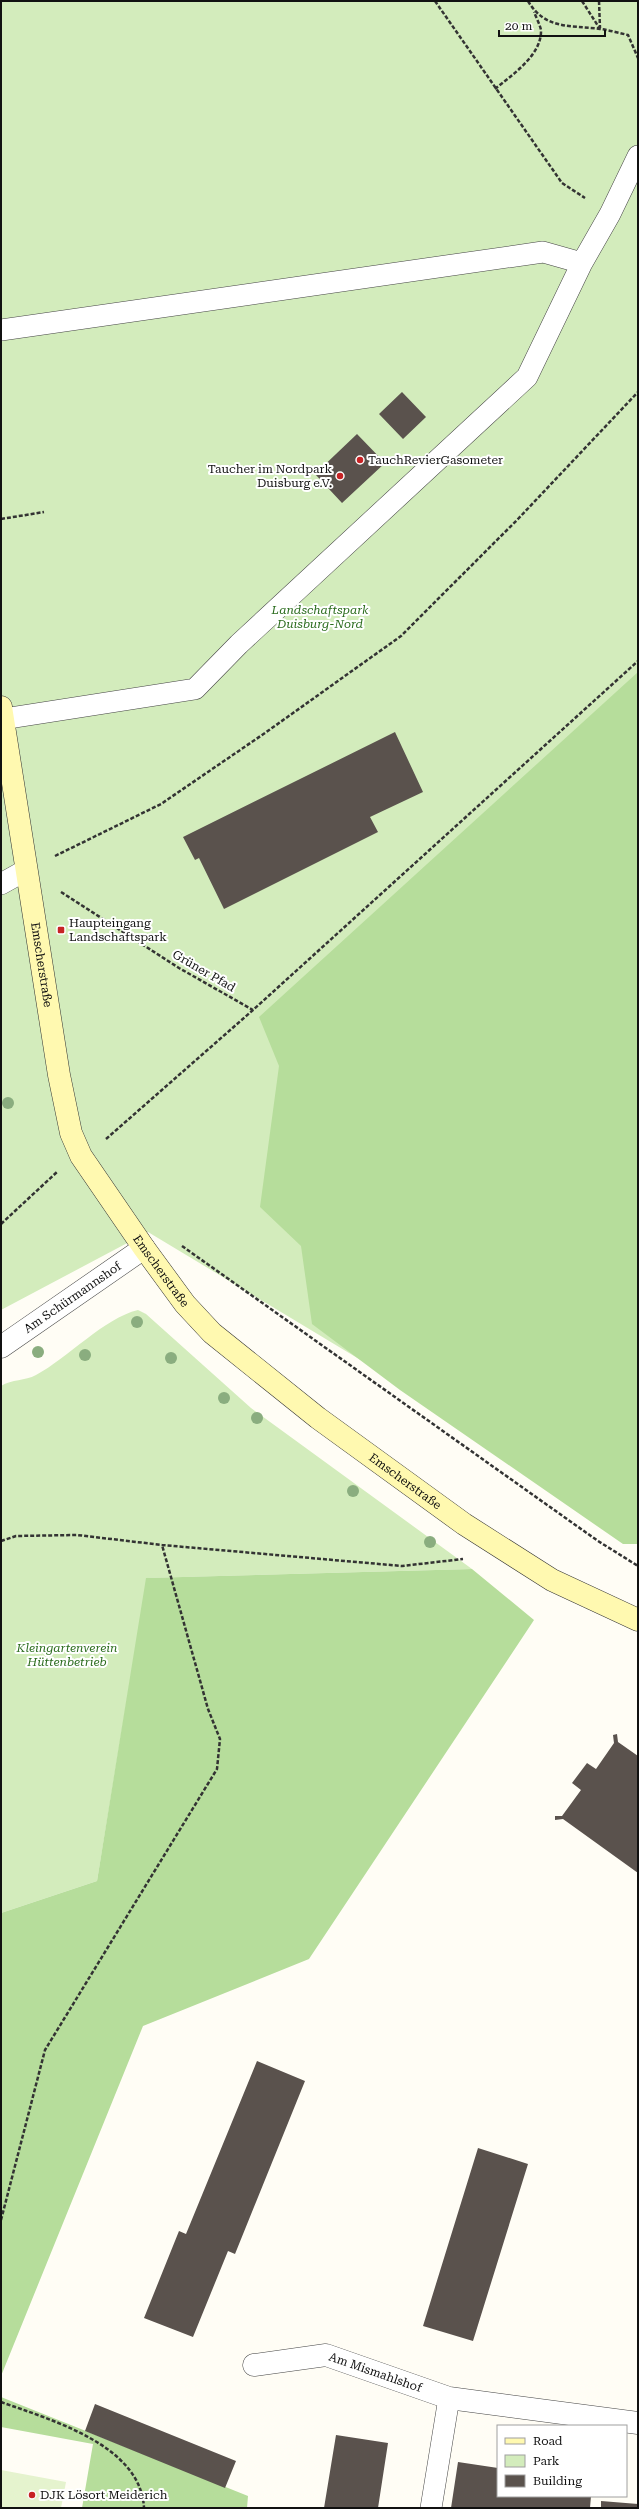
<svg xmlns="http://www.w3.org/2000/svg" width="639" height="2509" font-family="'Roboto Serif',serif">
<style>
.green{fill:#d3ecbc}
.forest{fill:#b6dd9b}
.pitch{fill:#e5f3ce}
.building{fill:#5a524d}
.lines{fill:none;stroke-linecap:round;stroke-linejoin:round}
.lane-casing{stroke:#444;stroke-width:22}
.street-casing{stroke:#444;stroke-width:23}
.secondary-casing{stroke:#333;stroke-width:23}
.path{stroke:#333;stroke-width:2.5;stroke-dasharray:4 2;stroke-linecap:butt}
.lane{stroke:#fff;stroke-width:21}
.street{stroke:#fff;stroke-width:22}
.secondary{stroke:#fff9b0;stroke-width:22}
.tree{fill:#8aad7f}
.poi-dot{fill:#c72325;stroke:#fff;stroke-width:1.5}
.labels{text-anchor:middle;stroke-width:4;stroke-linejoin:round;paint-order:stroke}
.poi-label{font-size:12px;fill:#111;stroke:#fff;text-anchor:start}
.park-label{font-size:12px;font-style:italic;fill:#2b6c1e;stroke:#fff}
.street-label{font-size:12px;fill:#111;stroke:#fff}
</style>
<rect width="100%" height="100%" fill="#fffdf5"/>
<path class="green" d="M1 1H638V1527L148 1232 1 1310Z
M138 1310 146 1314 251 1408 472 1569 147 1578 97 1881 1 1913V1386C12 1379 25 1381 36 1375 68 1358 104 1318 138 1310Z"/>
<path class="forest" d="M638 672V1544H623L400 1390 312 1324 301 1246 260 1207 279 1066 259 1017Z
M472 1569 534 1620 309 1959 143 2026 1 2376V1913L97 1881 146 1578Z
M1 2397 248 2496 247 2508H82L93 2444 1 2427Z"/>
<path class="pitch" d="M1 2470 66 2482 61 2508H1Z"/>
<path class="building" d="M402 392 426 417 403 439 379 414Z
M357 434 385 463 342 503 315 474Z
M395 732 423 792 370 817 378 832 224 909 199 858 195 860 183 837Z
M617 1734 618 1742 638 1756V1873L563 1819 555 1820V1816H562L581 1790 572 1783 587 1763 596 1769 614 1743 613 1735Z
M257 2061 305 2081 235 2254 228 2251 193 2337 144 2318 179 2231 186 2234Z
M478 2148 528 2164 473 2341 423 2326Z
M95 2404 236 2461 225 2488 85 2431Z
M336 2435 388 2443 378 2508H324Z
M458 2462 498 2468V2496H591L590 2508H451Z
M601 2501 638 2504V2508H601Z"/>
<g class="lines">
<defs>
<path id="lane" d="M582 263 610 214 638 156
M1 330 543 252 582 263 527 377 239 644 195 689 3 719
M1 884 26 870
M431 2508 449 2398"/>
<g id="street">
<path id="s1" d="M1 1347 144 1248"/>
<path id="s2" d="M254 2365 326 2355 449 2398 638 2423"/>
</g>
<g id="secondary">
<path id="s3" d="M1 707 59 1075 71 1133 81 1156 144 1248 185 1304 212 1333 318 1418 464 1524 552 1580 638 1620"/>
</g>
</defs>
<use href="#lane" class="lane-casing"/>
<use href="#street" class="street-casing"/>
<use href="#secondary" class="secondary-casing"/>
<path class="path" d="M435 1 562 183 585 198
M528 1C545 30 571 25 600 29 609 30 619 33 628 35L638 58
M582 1 600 29
M599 1 600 28
M495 89C512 75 542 55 541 30 540 25 536 17 534 12
M1 519 44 512
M55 856 161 804 265 733 401 636 518 519 638 392
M61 892 179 968 253 1010
M106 1139 253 1010 638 661
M1 1224 57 1172
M182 1246 598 1541 638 1566
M1 1541 16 1536 77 1535 162 1545 402 1566 463 1559
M1 2220 45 2050 217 1769 220 1739 208 1709 162 1545
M1 2402C51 2420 141 2445 144 2508"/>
<use href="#lane" class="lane"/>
<use href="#street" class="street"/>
<use href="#secondary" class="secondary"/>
</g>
<g class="tree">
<circle cx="8" cy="1103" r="6"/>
<circle cx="137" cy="1322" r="6"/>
<circle cx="38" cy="1352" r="6"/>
<circle cx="85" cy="1355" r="6"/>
<circle cx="171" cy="1358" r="6"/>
<circle cx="224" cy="1398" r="6"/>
<circle cx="257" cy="1418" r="6"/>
<circle cx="353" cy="1491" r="6"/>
<circle cx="430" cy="1542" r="6"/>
</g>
<g class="poi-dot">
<circle cx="360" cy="460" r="4"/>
<circle cx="340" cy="476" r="4"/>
<rect x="57" y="926" width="8" height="8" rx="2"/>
<circle cx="32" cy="2495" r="4"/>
</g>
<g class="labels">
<g class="poi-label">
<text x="368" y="464">TauchRevierGasometer</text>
<text x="332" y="473" text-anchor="end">Taucher im Nordpark<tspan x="332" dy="14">Duisburg e.V.</tspan></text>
<text x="69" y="927">Haupteingang<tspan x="69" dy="14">Landschaftspark</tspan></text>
<text x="40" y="2499">DJK Lösort Meiderich</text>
</g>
<g class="park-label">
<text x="320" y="614">Landschaftspark<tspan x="320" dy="14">Duisburg-Nord</tspan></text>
<text x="67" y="1652">Kleingartenverein<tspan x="67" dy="14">Hüttenbetrieb</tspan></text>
</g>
<g class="street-label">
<text dy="4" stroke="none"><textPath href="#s3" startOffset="261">Emscherstraße</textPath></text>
<text transform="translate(204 971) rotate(30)" y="4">Grüner Pfad</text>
<text dy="4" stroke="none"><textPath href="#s3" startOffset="597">Emscherstraße</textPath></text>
<text dy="4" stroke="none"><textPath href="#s1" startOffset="87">Am Schürmannshof</textPath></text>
<text dy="4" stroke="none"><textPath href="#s3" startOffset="921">Emscherstraße</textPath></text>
<text dy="4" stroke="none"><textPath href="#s2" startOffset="125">Am Mismahlshof</textPath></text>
</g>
</g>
<rect width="639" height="2509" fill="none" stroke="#111111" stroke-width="4"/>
<rect x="497" y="2425" width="130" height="72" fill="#ffffff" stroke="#a0a0a0"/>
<rect x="505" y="2438" width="20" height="6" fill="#fff9b0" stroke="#a0a0a0"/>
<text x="533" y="2445" font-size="12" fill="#111111">Road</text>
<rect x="505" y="2455" width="20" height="12" fill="#d3ecbc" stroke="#a0a0a0"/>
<text x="533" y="2465" font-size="12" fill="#111111">Park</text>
<rect x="505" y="2475" width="20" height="12" fill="#5a524d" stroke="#a0a0a0"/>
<text x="533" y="2485" font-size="12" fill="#111111">Building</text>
<path d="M499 30v6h106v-6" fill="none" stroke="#111111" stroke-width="2"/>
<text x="505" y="30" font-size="12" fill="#111111" stroke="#ffffff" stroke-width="3" paint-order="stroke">20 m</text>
</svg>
